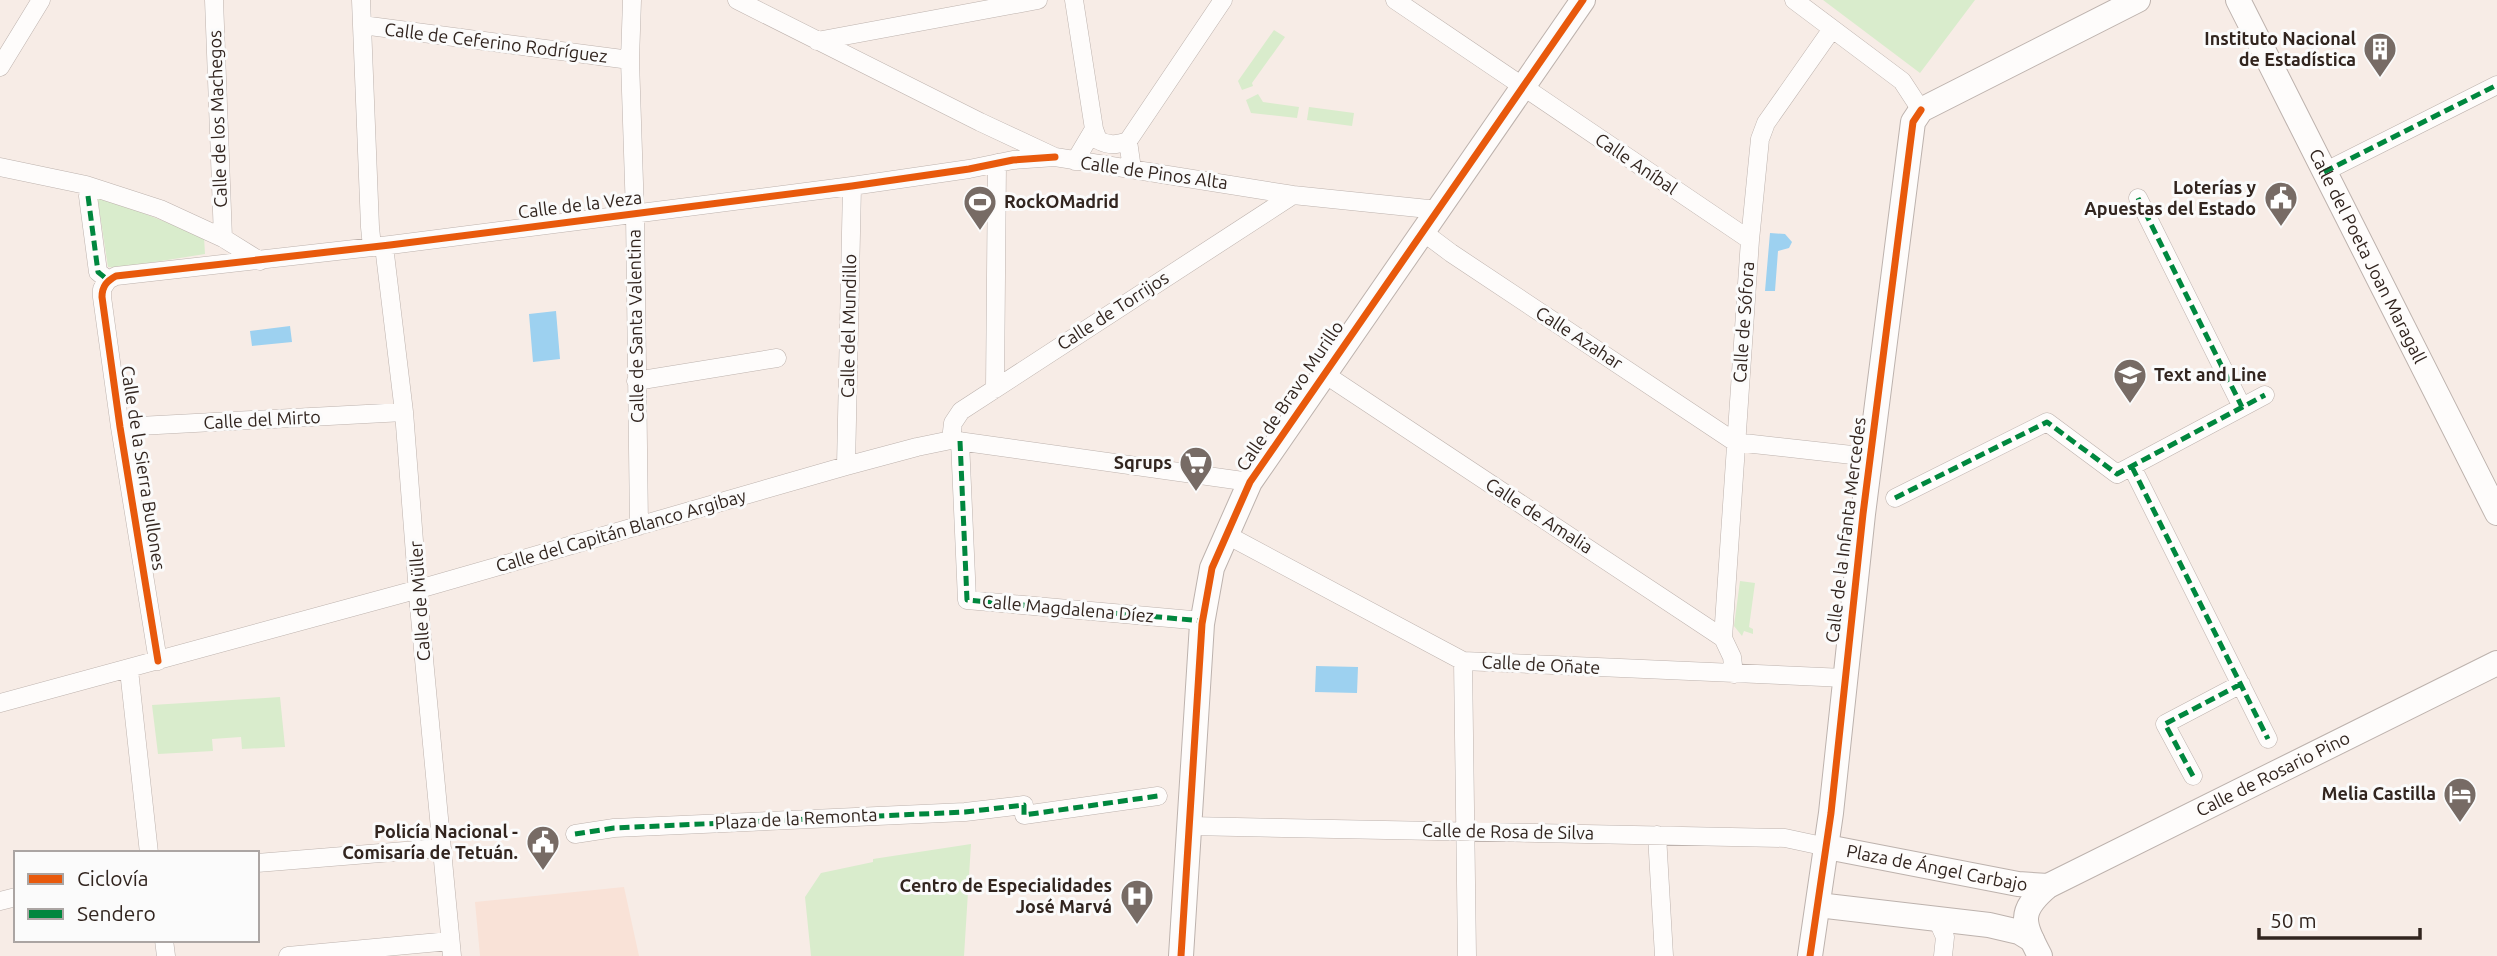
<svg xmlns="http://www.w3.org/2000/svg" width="2497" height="956" font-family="Ubuntu,sans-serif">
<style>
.built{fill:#f9e2d7}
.green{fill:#d9eccc}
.water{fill:#9dd1f0}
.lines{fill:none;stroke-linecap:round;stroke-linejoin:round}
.street-casing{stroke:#bdb2ad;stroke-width:19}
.secondary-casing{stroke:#bdb2ad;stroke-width:26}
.street{stroke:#fefcfb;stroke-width:18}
.secondary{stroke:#fefcfb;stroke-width:24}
.quiet{stroke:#00873e;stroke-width:5;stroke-dasharray:10 5;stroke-linecap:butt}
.cycleway-casing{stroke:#fbfbfb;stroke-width:11}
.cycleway{stroke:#e8590c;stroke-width:7}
.labels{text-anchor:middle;stroke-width:6;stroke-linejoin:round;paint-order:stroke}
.poi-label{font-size:18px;font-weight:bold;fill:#32251f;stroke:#fbfbfb;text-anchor:end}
.street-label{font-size:18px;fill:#32251f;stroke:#fbfbfb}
</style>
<rect width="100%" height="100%" fill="#f7ece6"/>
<path class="built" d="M624 887 639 956H480L475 902Z"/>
<path class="green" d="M1823 0H1975L1920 73Z
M1274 30 1285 37 1252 83 1253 86 1242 90 1238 81Z
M1258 94 1263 102 1299 107 1297 118 1251 113 1246 100Z
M1309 107 1354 113 1352 126 1307 120Z
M97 195 204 237 205 254 117 268 108 267Z
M1740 581 1755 583 1749 627 1753 629V634L1744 631 1742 636 1734 626Z
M280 697 285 747 242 749 241 737 212 739 213 751 158 754 152 705Z
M971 844 964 956H811L805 897 821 873 873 862V859Z"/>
<path class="water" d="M1770 233 1785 234 1792 242 1789 248 1778 251 1775 291H1765Z
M556 311 560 359 533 362 529 314Z
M290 326 292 342 252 346 250 331Z
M1316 666 1358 667 1357 693 1315 692Z"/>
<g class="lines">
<defs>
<path id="street" d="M214 0 223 238
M361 0 370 227 372 247
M632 0 630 60 635 214 639 526
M737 0 980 122 1055 157 1293 195 1438 210
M1074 0 1094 129 1075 161
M1395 0 1750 240
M1794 0 1902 81 1921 110
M362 25 630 60
M817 41 1038 0
M0 67 41 0
M1094 129 1098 140C1109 146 1117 145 1128 141
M0 167 86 185 160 209 223 238 260 261
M1132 169 1128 141 1223 0
M2324 172 2497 85
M88 196 98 272 108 280
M2138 198 2242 407
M1423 232 1451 253 1735 442 1870 457
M384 246 404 412 419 606 452 956
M108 280 116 276 390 245 656 211 852 186 969 169 1013 160 1055 157
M108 280 102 289V297L120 427 158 661
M1323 373 1723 638 1732 657 1734 674
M636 381 777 358
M995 389 997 163
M120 427 404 412
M951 440 953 423 961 411 1293 195
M960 441 967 600 1203 621
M846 466 852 186
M2132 467 2268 739
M1895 498 2047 422 2117 474 2265 395
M1227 535 1463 661 1845 678
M1723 638 1750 240 1760 139 1766 123 1832 29
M1463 661 1467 956
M129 670 149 853
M0 703 419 589 846 466 917 447 951 440 1250 482
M2193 776 2165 724 2241 684
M1189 826 1785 838 1827 847
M575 834 614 828 965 812 1024 805V815L1158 796
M1657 835 1664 956
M257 863 442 848
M0 901 16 897
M1937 919 1945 937 1943 956
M164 940 166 956
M288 956 450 941"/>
<g id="secondary">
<path id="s1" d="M2238 0 2497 513"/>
<path id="s2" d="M1827 847 2018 884 2048 886"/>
<path d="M1818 905 1989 925 2019 932 2032 940"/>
<path d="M1181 956 1202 624 1212 568 1250 482 1583 0"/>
<path d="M1810 956 1831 813 1863 514 1913 122 1921 110 2138 0"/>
<path id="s3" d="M2040 956C2023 923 2017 912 2048 886L2497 663"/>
</g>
</defs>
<use href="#street" class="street-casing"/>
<use href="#secondary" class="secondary-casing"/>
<use href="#street" class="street"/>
<use href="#secondary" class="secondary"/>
<path class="quiet" d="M2324 172 2497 85
M88 196 98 272 108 280
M2138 198 2242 407
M960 441 967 600 1203 621
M2132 467 2268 739
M1895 498 2047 422 2117 474 2265 395
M2193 776 2165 724 2241 684
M575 834 614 828 965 812 1024 805V815L1158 796"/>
<defs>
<path id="cycleway" d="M158 661 120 427 102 297C102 286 107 281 116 276L390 245 656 211 852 186 969 169 1013 160 1055 157
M1181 956 1202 624 1212 568 1250 482 1583 0
M1810 956 1831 813 1863 514 1913 122 1921 110"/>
</defs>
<use href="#cycleway" class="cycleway-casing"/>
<use href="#cycleway" class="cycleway"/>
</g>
<defs>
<symbol id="building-pin" viewBox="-11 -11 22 30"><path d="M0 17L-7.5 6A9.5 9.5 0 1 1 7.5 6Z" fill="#776b65" stroke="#fbfbfb"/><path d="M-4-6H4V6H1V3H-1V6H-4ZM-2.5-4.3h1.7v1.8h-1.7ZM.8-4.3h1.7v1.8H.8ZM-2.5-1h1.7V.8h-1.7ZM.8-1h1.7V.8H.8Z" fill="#fff"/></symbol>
<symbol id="civic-pin" viewBox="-11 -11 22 30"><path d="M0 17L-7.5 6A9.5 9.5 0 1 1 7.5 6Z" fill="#776b65" stroke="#fbfbfb"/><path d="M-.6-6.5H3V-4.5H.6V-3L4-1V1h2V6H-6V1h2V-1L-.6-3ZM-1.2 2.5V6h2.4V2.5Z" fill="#fff"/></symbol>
<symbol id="stadium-pin" viewBox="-11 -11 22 30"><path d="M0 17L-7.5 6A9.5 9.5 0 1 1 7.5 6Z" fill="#776b65" stroke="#fbfbfb"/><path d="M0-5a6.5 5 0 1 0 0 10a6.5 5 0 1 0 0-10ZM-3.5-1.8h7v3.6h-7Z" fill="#fff"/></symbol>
<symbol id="school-pin" viewBox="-11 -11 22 30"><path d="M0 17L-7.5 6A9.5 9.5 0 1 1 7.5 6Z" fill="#776b65" stroke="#fbfbfb"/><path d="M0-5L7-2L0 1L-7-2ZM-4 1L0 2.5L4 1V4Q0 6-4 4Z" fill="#fff"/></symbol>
<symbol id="supermarket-pin" viewBox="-11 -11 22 30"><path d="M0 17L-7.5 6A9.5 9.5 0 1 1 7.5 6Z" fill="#776b65" stroke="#fbfbfb"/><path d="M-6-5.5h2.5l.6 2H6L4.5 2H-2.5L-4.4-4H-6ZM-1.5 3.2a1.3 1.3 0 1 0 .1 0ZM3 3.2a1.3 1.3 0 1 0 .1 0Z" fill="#fff"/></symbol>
<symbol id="hotel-pin" viewBox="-11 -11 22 30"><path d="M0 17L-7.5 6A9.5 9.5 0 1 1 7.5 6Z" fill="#776b65" stroke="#fbfbfb"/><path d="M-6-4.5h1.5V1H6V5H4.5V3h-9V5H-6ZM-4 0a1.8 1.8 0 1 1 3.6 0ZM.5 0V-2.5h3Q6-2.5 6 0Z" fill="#fff"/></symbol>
<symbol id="hospital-pin" viewBox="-11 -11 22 30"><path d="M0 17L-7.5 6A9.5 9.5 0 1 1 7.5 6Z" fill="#776b65" stroke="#fbfbfb"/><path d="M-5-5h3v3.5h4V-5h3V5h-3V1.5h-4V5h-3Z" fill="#fff"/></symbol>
</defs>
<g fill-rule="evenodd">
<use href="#building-pin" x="2361" y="30" width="38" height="52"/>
<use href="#civic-pin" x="2262" y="179" width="38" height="52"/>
<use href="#stadium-pin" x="961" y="183" width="38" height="52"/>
<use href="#school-pin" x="2111" y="356" width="38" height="52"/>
<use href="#supermarket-pin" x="1177" y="444" width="38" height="52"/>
<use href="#hotel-pin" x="2441" y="775" width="38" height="52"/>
<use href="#civic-pin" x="524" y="823" width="38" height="52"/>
<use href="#hospital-pin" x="1118" y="877" width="38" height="52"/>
</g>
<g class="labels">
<g class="poi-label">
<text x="2356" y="45">Instituto Nacional<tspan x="2356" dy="21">de Estadística</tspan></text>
<text x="2256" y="194">Loterías y<tspan x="2256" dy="21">Apuestas del Estado</tspan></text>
<text x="1004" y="208" text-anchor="start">RockOMadrid</text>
<text x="2154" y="381" text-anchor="start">Text and Line</text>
<text x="1172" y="469">Sqrups</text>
<text x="2436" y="800">Melia Castilla</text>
<text x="518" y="838">Policía Nacional -<tspan x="518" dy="21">Comisaría de Tetuán.</tspan></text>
<text x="1112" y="892">Centro de Especialidades<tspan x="1112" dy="21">José Marvá</tspan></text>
</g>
<g class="street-label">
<text transform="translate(496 43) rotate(7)" y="6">Calle de Ceferino Rodríguez</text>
<text transform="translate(218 119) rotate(-92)" y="6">Calle de los Machegos</text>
<text transform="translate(1636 164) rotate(34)" y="6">Calle Aníbal</text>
<text transform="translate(1154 173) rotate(8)" y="6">Calle de Pinos Alta</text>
<text transform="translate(580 205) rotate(-7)" y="6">Calle de la Veza</text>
<text dy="6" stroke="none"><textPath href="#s1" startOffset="287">Calle del Poeta Joan Maragall</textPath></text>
<text transform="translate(1113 311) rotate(-33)" y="6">Calle de Torrijos</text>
<text transform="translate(1744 322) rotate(-86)" y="6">Calle de Sófora</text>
<text transform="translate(636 326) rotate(-91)" y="6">Calle de Santa Valentina</text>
<text transform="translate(849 326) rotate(-89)" y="6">Calle del Mundillo</text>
<text transform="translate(1579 338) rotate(33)" y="6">Calle Azahar</text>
<text transform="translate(1290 396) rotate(-56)" y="6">Calle de Bravo Murillo</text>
<text transform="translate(262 420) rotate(-3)" y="6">Calle del Mirto</text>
<text transform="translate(143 468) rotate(81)" y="6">Calle de la Sierra Bullones</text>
<text transform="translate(1539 516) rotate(33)" y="6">Calle de Amalia</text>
<text transform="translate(1846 530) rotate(-83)" y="6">Calle de la Infanta Mercedes</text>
<text transform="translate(621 531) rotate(-16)" y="6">Calle del Capitán Blanco Argibay</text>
<text transform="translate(420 601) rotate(-94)" y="6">Calle de Müller</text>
<text transform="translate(1068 609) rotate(5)" y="6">Calle Magdalena Díez</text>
<text transform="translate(1541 665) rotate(3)" y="6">Calle de Oñate</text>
<text dy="6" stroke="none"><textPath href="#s3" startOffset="332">Calle de Rosario Pino</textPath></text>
<text transform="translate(796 819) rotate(-3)" y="6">Plaza de la Remonta</text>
<text transform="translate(1508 832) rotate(1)" y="6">Calle de Rosa de Silva</text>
<text dy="6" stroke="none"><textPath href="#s2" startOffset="112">Plaza de Ángel Carbajo</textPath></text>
</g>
</g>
<rect x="14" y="851" width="245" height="91" fill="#fbfbfb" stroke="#aba5a3" stroke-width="2"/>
<rect x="28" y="874" width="35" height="10" fill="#e8590c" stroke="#aba5a3" stroke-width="2"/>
<text x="77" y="886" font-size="21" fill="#32251f">Ciclovía</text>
<rect x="28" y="909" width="35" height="10" fill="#00873e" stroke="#aba5a3" stroke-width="2"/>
<text x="77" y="921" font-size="21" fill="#32251f">Sendero</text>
<path d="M2259 928v10h161v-10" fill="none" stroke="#32251f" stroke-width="3.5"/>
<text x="2270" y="928" font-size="21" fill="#32251f" stroke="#fbfbfb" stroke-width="5" paint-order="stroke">50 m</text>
</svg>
